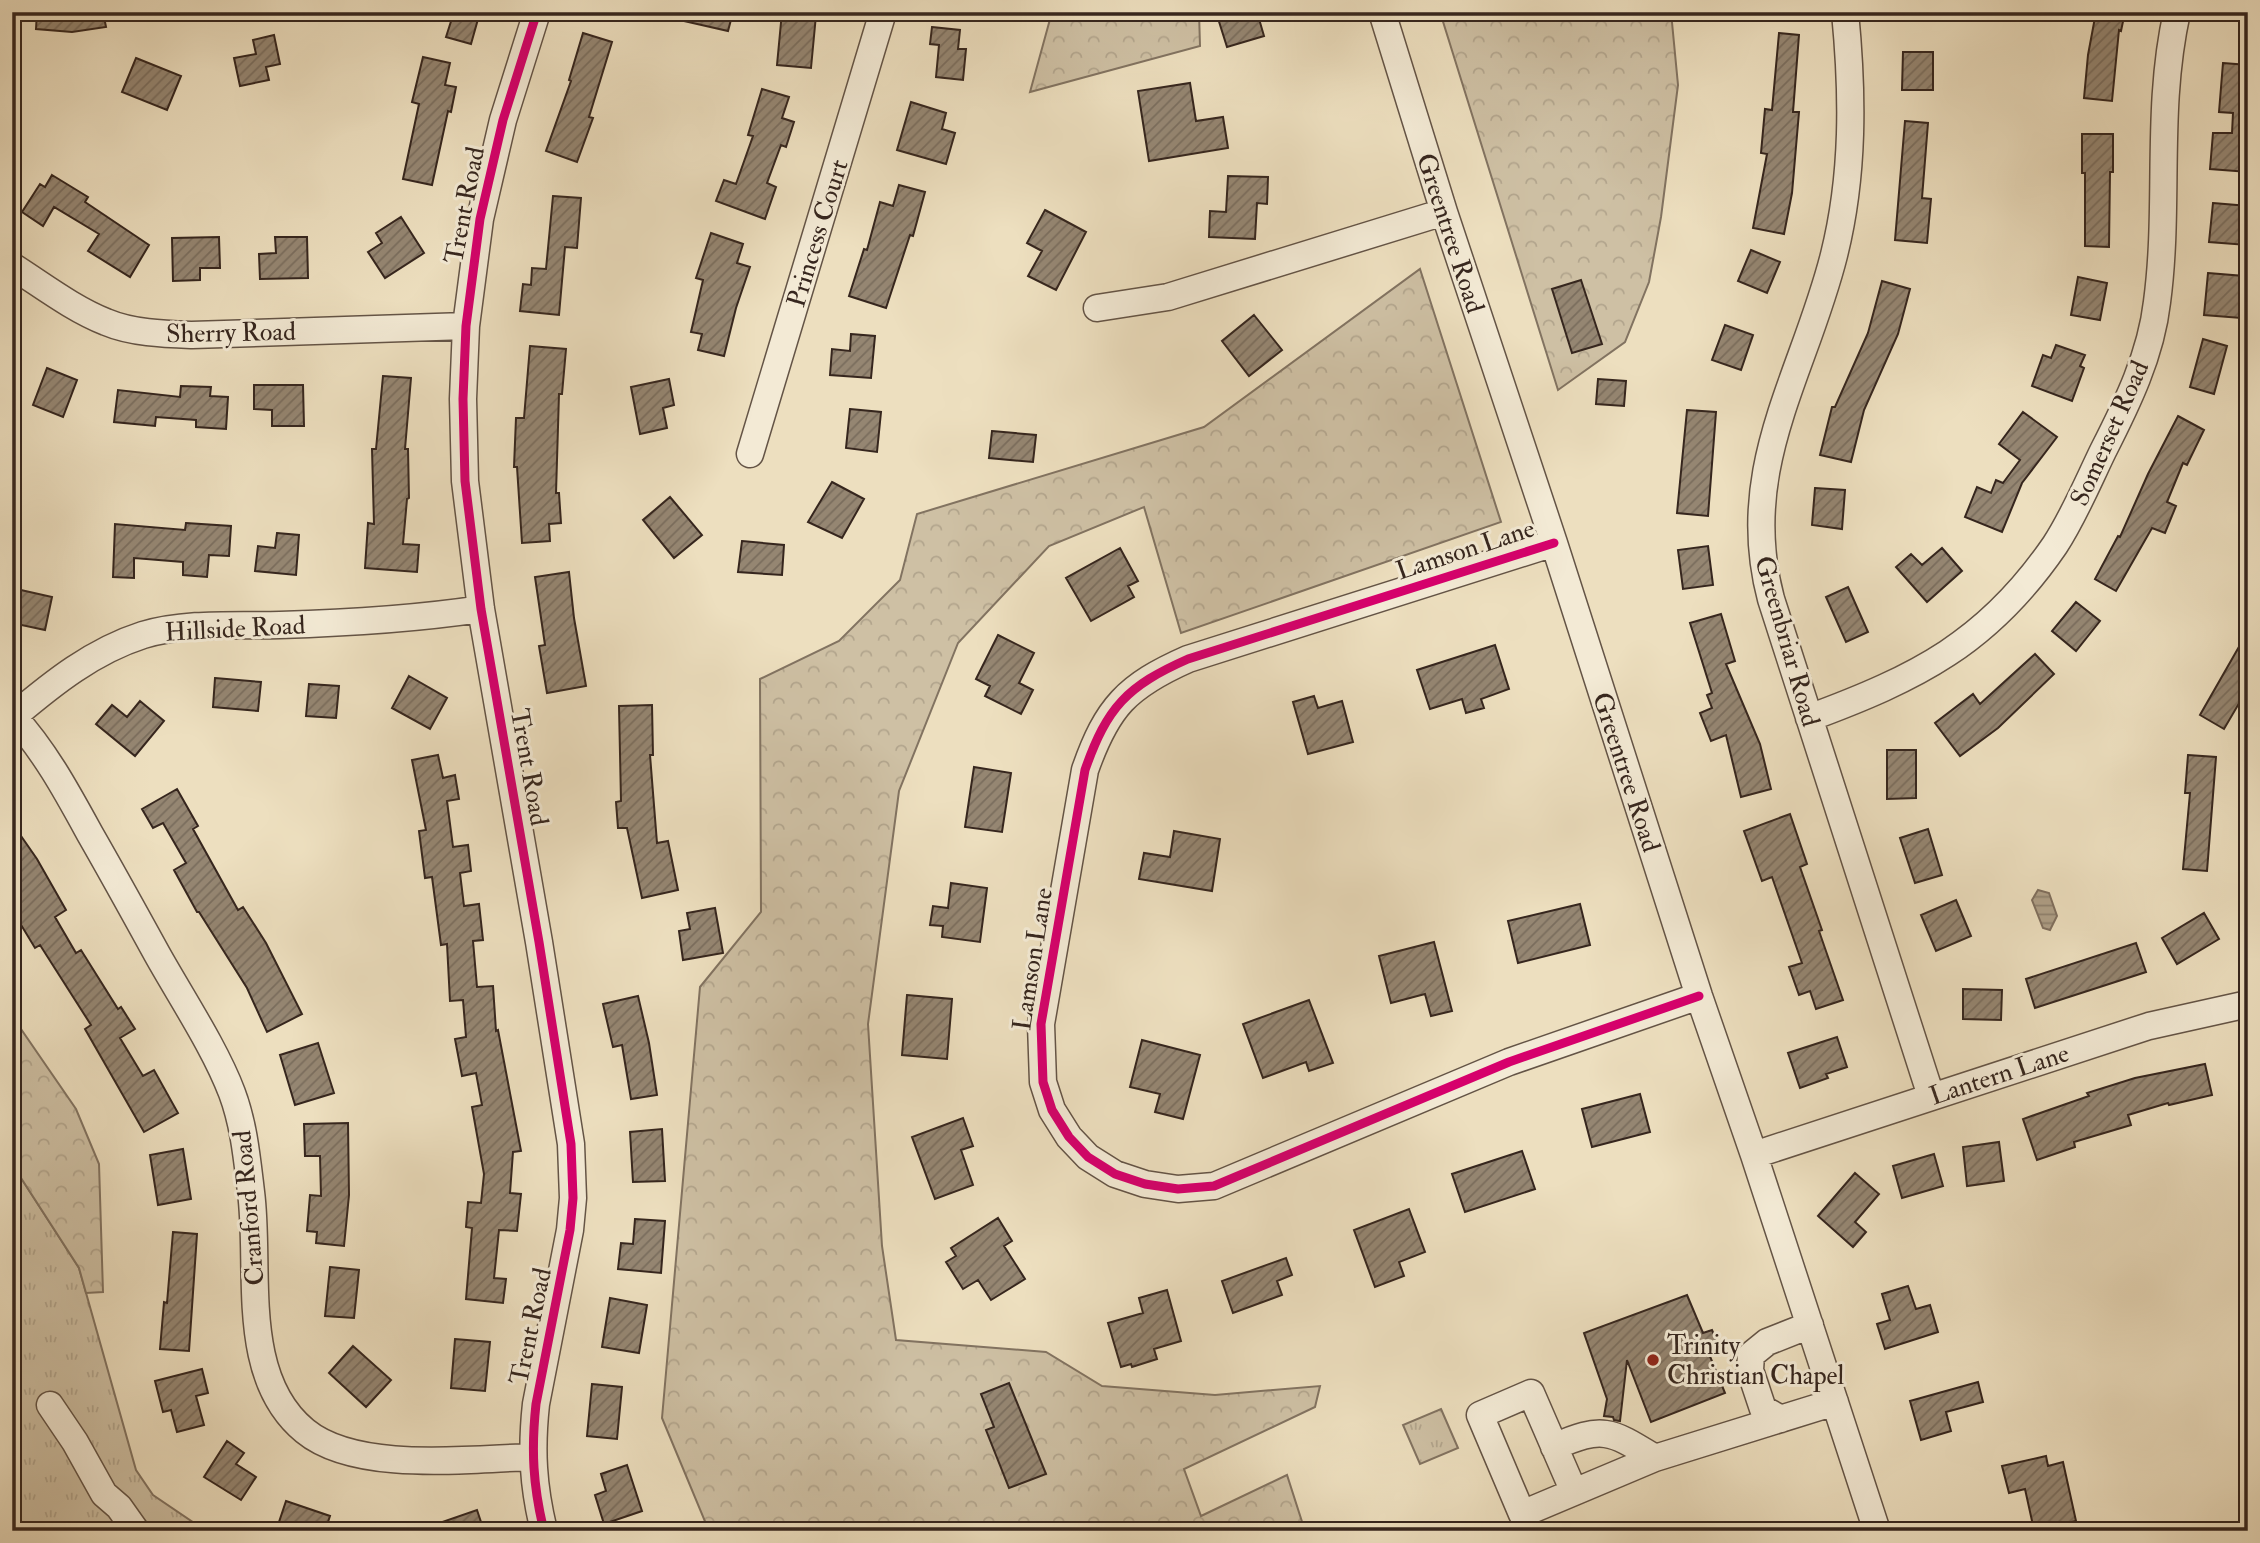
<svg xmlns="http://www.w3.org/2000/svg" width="2260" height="1543" font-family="'IM FELL Double Pica',serif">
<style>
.grass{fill:url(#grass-tufts);stroke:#827361;stroke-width:2}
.forest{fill:url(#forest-crowns);stroke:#827361;stroke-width:2}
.water{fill:url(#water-rules);stroke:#7f6f5e;stroke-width:2}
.building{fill:url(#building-hatch);stroke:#36261e;stroke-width:2}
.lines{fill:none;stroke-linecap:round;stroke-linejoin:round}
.minor-casing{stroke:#645446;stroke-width:29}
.minor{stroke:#f3ead5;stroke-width:26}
.cycleway-casing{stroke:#f3ead5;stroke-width:13}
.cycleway{stroke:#d6006c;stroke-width:9}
.poi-dot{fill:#8f2418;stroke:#f3ead5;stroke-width:2.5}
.labels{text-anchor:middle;stroke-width:6;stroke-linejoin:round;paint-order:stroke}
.street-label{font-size:26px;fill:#36261e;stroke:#f3ead5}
.poi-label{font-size:26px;fill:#36261e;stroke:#f3ead5;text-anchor:start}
</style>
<defs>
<pattern id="grass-tufts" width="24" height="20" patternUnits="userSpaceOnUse" patternTransform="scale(1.75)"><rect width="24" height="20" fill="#cec0a4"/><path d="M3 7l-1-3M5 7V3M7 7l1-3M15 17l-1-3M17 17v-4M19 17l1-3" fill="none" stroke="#b2a58d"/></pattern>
<pattern id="forest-crowns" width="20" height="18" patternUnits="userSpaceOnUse" patternTransform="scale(1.75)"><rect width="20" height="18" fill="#cec0a4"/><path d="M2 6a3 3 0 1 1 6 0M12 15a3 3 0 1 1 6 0" fill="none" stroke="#b2a58d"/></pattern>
<pattern id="water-rules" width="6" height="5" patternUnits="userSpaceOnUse" patternTransform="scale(1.75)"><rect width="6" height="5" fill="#afa088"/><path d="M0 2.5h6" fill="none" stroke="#8f826f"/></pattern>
<pattern id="building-hatch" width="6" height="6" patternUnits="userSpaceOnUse" patternTransform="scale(1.75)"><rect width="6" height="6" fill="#958672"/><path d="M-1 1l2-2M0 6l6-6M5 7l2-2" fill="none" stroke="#7a6d5d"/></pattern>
</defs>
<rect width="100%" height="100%" fill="#eddfbf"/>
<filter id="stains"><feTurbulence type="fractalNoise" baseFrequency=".00286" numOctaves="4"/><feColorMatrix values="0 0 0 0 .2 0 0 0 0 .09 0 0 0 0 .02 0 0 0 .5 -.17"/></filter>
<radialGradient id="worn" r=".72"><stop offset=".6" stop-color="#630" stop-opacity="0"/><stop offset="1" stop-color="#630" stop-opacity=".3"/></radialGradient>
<path class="grass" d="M12 1164 79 1268 136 1470 153 1495 206 1531H12Z
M1441 1409 1458 1448 1420 1464 1403 1425Z"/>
<path class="forest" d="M1052 12H1199L1200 46 1030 92Z
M1440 12H1671L1678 85 1661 217 1649 282 1625 342 1558 390Z
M1420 269 1501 522 1181 633 1144 507 1049 546 958 643 899 791 868 1024 882 1246 896 1340 1046 1352 1102 1386 1215 1395 1320 1386 1315 1407 1184 1469 1201 1516 1287 1475 1305 1531H709L662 1418 700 987 761 912 760 679 839 641 900 580 917 514 1204 427Z
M12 1016 76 1109 99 1164 103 1292 86 1293 79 1268 12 1164Z"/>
<path class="water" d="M2038 890 2049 893 2057 916 2050 930 2043 928 2032 900Z"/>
<path class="building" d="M37 12H103L106 27 72 32 36 29Z
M454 12H480L471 44 446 37Z
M676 12H733L728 31 675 19Z
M782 12 816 15 811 68 777 65Z
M1216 12H1257L1264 36 1227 47Z
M2096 12H2125L2121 31 2119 30 2112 101 2084 98 2088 55Z
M932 27 960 30 958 49H966L963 80 936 77 939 45 930 44Z
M583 33 612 42 589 117 593 118 577 162 546 151 571 81 569 80Z
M1779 33 1799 35 1793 112H1799L1792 193 1784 234 1753 228 1767 154 1761 153 1765 109 1772 110Z
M274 35 280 64 266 67 269 80 240 86 234 58 256 54 253 40Z
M1903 52H1933V90H1902Z
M423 57 450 63 445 85 456 87 451 112 448 111 432 185 403 179 419 104 412 102Z
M136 58 181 76 167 110 122 92Z
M2223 63 2248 65V172L2210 169 2213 133H2232L2233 113 2219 112Z
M1190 83 1196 121 1223 117 1228 148 1149 161 1138 91Z
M762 89 789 97 782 118 794 122 786 147 781 145 767 183 776 187 765 219 716 201 724 180 736 184 753 136 748 135Z
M911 102 946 113 942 129 955 133 946 164 897 150Z
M1905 121 1928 123 1922 198 1931 199 1927 243 1895 240Z
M2082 134H2113V172H2110L2109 247 2085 246V173H2082Z
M52 175 88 197 85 202 149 245 130 277 88 251 99 234 54 207 43 226 22 212 40 184 45 187Z
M1228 176 1268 177 1267 204 1257 203 1255 239 1209 237 1210 211 1226 212Z
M899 185 925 192 913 236 910 235 886 308 849 296 864 249 867 250 880 202 893 206Z
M553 196 581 198 577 248 565 247 559 315 520 311 523 284 531 285 532 268 546 269Z
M2213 203 2248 206 2247 245 2209 242Z
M1045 210 1086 232 1056 290 1028 276 1042 251 1027 243Z
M401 217 424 253 385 278 368 252 382 243 376 233Z
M711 233 743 244 737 263 750 267 736 308 724 356 698 350 702 334 691 332 703 280 696 278Z
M219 237 220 268H200V280L173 281 172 238Z
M275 237H307L308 278 260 279 259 254 276 253Z
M1751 250 1780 262 1767 293 1738 281Z
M2208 273 2244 276 2241 318 2204 315Z
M2078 277 2107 283 2100 320 2071 315Z
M1581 280 1602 344 1572 353 1552 289Z
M1882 281 1910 289 1898 334 1864 410 1851 462 1820 455 1832 407H1835L1868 333Z
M1254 315 1282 350 1249 376 1222 341Z
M1725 325 1753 335 1741 370 1712 360Z
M851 334 875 336 871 378 830 375 832 349 850 351Z
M2203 339 2227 346 2214 394 2190 387Z
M2056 345 2085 355 2080 366 2084 368 2072 401 2032 386 2043 355 2051 358Z
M530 346 566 349 562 394H559L556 493H559L561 523 549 524 550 541 522 543 517 467H514L516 418H524Z
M47 368 77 380 63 417 33 405Z
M383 376 411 378 405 449H408L409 498 407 499 403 544 419 545 417 572 365 568 368 523 374 524 372 449H376Z
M669 379 674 405 663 408 667 428 640 434 631 387Z
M1598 379 1626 381 1624 406 1596 404Z
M254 385H303L304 426H272V410L254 409Z
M181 386 211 387 210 396 228 397 226 429 196 427V420L156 417 155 426 114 422 118 390 180 397Z
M850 409 881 412 877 452 846 448Z
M1687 410 1716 412 1708 516 1677 513Z
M2023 412 2057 437 2022 483 2002 532 1965 517 1977 487 1991 493 1996 480 2003 483 2020 460 1999 444Z
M2178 416 2204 430 2187 465 2183 463 2167 502 2176 506 2165 533 2152 528 2116 591 2095 579 2118 536 2120 537 2148 474Z
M992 431 1036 435 1033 462 989 458Z
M832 482 864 499 842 538 808 522Z
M1815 488 1845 490 1842 529 1812 525Z
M670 497 702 535 674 558 643 520Z
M186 523 231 526 229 556 209 555 207 577 183 575V562L134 558V578L113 577 115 524 185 530Z
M277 533 299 535 296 575 255 571 258 546 275 548Z
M742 541 784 545 782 575 738 572Z
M1708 546 1713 585 1683 589 1678 550Z
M1120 548 1138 581 1128 586 1134 597 1091 621 1066 578Z
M1942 548 1962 571 1927 602 1896 567 1911 554 1922 565Z
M569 572 574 618 586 686 547 693 539 646 545 645 535 577Z
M1848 587 1868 632 1846 642 1826 597Z
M12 588 52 597 45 630 12 623Z
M2076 602 2100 621 2076 651 2052 631Z
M1721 614 1735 661 1726 664 1760 744 1771 789 1741 797 1726 735 1711 741 1700 713 1712 708 1707 695 1712 693 1690 623Z
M2248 631V688L2224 729 2200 715Z
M998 635 1034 653 1019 683 1033 690 1021 714 985 696 990 686 976 679Z
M1495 645 1509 689 1481 699 1484 708 1466 713 1462 699 1430 709 1417 670Z
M2035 654 2054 674 1998 728 1960 756 1935 723 1973 694 1980 704Z
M409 676 447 698 430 729 392 708Z
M215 678 261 682 258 711 213 707Z
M309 684 339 686 336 718 306 716Z
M1314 696 1318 708 1342 701 1353 742 1308 754 1293 702Z
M140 701 164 721 135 756 96 724 112 705 127 717Z
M652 705 653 755H650L657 843 668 841 678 890 642 898 627 828H618L616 802 621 801 619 706Z
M1887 750H1916V798L1887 799Z
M438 755 443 778 455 775 459 799 447 801 453 847 468 845 471 871 460 873 464 906 479 904 483 940 473 941 477 987 493 986 496 1031 498 1030 521 1151 513 1152 510 1193 521 1194 517 1231 499 1230 494 1278 506 1279 503 1303 466 1299 472 1228 466 1227 468 1202 481 1203 484 1174 472 1107 482 1105 476 1073 462 1076 455 1039 466 1037 463 1000 450 1001 447 944 441 945 432 877 425 878 419 831 426 830 412 760Z
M2188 755 2216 757 2207 871 2183 869 2190 793H2185Z
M974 767 1011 773 1002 832 965 827Z
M177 789 198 826 193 829 238 910 243 907 266 943 302 1014 267 1032 247 988 199 912H197L174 870 186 863 163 823 153 828 142 809Z
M1790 814 1807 864 1800 867 1822 930 1819 931 1843 1000 1816 1009 1810 991 1799 995 1789 967 1802 963 1772 877 1762 881 1744 831Z
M12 823 37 859 66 910 55 917 76 953 81 950 118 1009 121 1007 135 1029 120 1038 143 1076 154 1070 178 1113 144 1132 85 1029 91 1025 40 945 35 948 12 910Z
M1928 829 1942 875 1915 883 1900 838Z
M1174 831 1220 839 1212 891 1139 879 1144 853 1170 857Z
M951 883 987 888 980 942 942 937 943 926 930 925 933 906 948 908Z
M1956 900 1971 936 1936 951 1921 915Z
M1580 904 1590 945 1518 963 1508 921Z
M715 908 723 953 683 960 679 931 690 929 687 913Z
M2204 913 2219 939 2177 964 2162 938Z
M1434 942 1452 1011 1431 1016 1425 994 1391 1003 1379 956Z
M2136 943 2146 972 2035 1008 2026 979Z
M1963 989 2002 990 2001 1020 1963 1019Z
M907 995 952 999 947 1059 902 1055Z
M638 996 649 1043 657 1095 631 1099 622 1045 613 1047 603 1004Z
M1309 1000 1333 1063 1309 1071 1306 1062 1263 1078 1243 1024Z
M1837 1037 1847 1067 1826 1074 1828 1078 1800 1088 1788 1053Z
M1142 1040 1200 1055 1183 1119 1155 1112 1160 1094 1130 1087Z
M318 1043 334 1093 295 1105 280 1055Z
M2205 1064 2212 1095 2169 1105 2168 1103 2128 1115 2131 1125 2074 1142 2075 1147 2037 1160 2023 1119 2089 1096 2087 1093 2135 1078Z
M1640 1094 1650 1132 1592 1147 1582 1109Z
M963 1118 973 1146 961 1150 973 1185 935 1199 912 1137Z
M348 1123 349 1195 344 1246 316 1243 317 1232 307 1231 310 1195 321 1196 320 1156H305L304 1124Z
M662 1129 665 1181 633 1182 630 1132Z
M1999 1142 2004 1181 1967 1186 1963 1147Z
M183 1149 191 1199 158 1205 150 1155Z
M1522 1151 1535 1189 1465 1212 1452 1174Z
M1934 1154 1943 1186 1902 1198 1893 1166Z
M1855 1173 1879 1194 1855 1222 1866 1232 1853 1247 1818 1216Z
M1409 1209 1425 1252 1399 1262 1404 1276 1375 1287 1354 1230Z
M998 1218 1012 1241 1004 1246 1025 1279 991 1300 978 1280 963 1289 946 1262 956 1256 951 1248Z
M635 1219 665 1221 661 1273 618 1269 621 1243 633 1244Z
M173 1232 197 1234 189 1351 160 1349 164 1302 167 1303Z
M1286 1258 1292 1275 1277 1281 1282 1295 1233 1313 1222 1281Z
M330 1267 359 1270 354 1318 325 1316Z
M1908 1286 1916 1309 1930 1305 1938 1332 1885 1349 1877 1324 1890 1320 1882 1294Z
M1167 1290 1181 1341 1154 1349 1157 1359 1132 1367 1131 1364 1121 1367 1108 1323 1143 1313 1139 1298Z
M1687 1295 1703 1333 1712 1330 1719 1346 1709 1351V1354L1725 1393 1651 1422 1627 1360 1620 1421 1614 1420 1613 1417 1604 1416 1607 1399 1584 1333Z
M610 1298 647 1305 639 1353 602 1347Z
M455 1339 490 1342 485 1391 451 1388Z
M353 1346 391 1380 366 1407 329 1373Z
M202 1369 208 1393 196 1396 204 1425 177 1432 171 1410 163 1412 155 1381Z
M1978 1382 1983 1402 1946 1412 1951 1431 1921 1440 1910 1401Z
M1009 1383 1046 1474 1009 1488 986 1430 994 1427 981 1394Z
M592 1384 622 1387 617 1439 587 1436Z
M227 1441 244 1453 236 1464 256 1477 241 1500 204 1477Z
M2046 1456 2048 1466 2063 1462 2076 1521 2034 1530 2025 1489 2009 1493 2002 1466Z
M627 1465 642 1511 604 1524 595 1495 606 1491 601 1474Z
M286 1501 330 1516 325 1531H286L277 1528Z
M477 1510 484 1531H425V1528Z"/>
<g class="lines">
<defs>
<path id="minor" d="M537 12 503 120 480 219 466 326 463 399 465 481 481 609 539 942 571 1144 573 1198 570 1230 536 1404C531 1450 533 1486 544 1531
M1382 12 1444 212 1554 543 1699 996 1754 1155 1877 1531
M1845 12C1853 94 1854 175 1834 255 1804 375 1736 468 1771 599L1931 1096
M12 266C42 285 73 309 106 322 132 333 164 334 192 335L466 326
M1097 308 1168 297 1444 212
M750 454 883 12
M1554 543 1188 659C1127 686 1107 707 1085 770L1041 1024 1043 1082 1052 1110 1069 1137 1088 1157 1115 1174 1145 1184 1178 1189 1214 1186 1509 1062 1699 996
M12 715C45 751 67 792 90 834 113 874 135 914 157 954 181 997 215 1048 232 1093 244 1125 247 1159 251 1192 261 1269 238 1376 305 1431 356 1473 468 1459 532 1457
M14 716C53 683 93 651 143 635 186 622 236 626 280 625 348 623 414 619 481 609
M1809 718C1917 678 1988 643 2055 545 2074 516 2088 482 2103 451 2127 404 2151 355 2157 302 2170 205 2155 110 2177 12
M1754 1155 2149 1026 2248 1004
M50 1405 75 1442 104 1494 119 1507 136 1531
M1781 1419 1763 1409 1750 1370 1751 1355 1767 1342 1810 1325
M1554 1447C1603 1425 1611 1431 1655 1458
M1574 1492 1531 1393 1480 1415 1522 1514 1655 1458 1835 1402"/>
</defs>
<use href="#minor" class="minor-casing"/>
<use href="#minor" class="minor"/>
<defs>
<path id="cycleway" d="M537 12 503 120 480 219 466 326 463 399 465 481 481 609 539 942 571 1144 573 1198 570 1230 536 1404C531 1450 533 1486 544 1531
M1554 543 1188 659C1127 686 1107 707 1085 770L1041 1024 1043 1082 1052 1110 1069 1137 1088 1157 1115 1174 1145 1184 1178 1189 1214 1186 1509 1062 1699 996"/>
</defs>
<use href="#cycleway" class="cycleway-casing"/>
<use href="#cycleway" class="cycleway"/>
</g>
<circle class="poi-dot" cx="1653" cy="1360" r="7"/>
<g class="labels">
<g class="street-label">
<text transform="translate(464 205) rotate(-79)" y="9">Trent Road</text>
<text transform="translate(817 233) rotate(-73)" y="9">Princess Court</text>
<text transform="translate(1451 233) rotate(72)" y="9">Greentree Road</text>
<text transform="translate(231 332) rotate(-1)" y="9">Sherry Road</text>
<text transform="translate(2109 433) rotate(-66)" y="9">Somerset Road</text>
<text transform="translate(1465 549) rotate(-18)" y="9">Lamson Lane</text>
<text transform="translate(235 628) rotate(-3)" y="9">Hillside Road</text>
<text transform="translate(1788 641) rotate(74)" y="9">Greenbriar Road</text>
<text transform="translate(530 767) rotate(80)" y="9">Trent Road</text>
<text transform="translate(1627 772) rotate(72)" y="9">Greentree Road</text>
<text transform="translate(1032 959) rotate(-81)" y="9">Lamson Lane</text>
<text transform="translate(1999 1074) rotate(-18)" y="9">Lantern Lane</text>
<text transform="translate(248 1208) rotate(-95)" y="9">Cranford Road</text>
<text transform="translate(530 1326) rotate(-78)" y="9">Trent Road</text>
</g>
<g class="poi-label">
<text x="1667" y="1354">Trinity<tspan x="1667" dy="30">Christian Chapel</tspan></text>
</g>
</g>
<rect width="2260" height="1543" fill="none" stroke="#eddfbf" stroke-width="42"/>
<rect x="14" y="14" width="2232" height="1515" fill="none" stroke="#36261e" stroke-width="3.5"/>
<rect x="21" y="21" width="2218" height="1501" fill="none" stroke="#36261e" stroke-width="2"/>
<rect width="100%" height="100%" filter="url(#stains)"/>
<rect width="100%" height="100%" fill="url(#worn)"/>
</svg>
